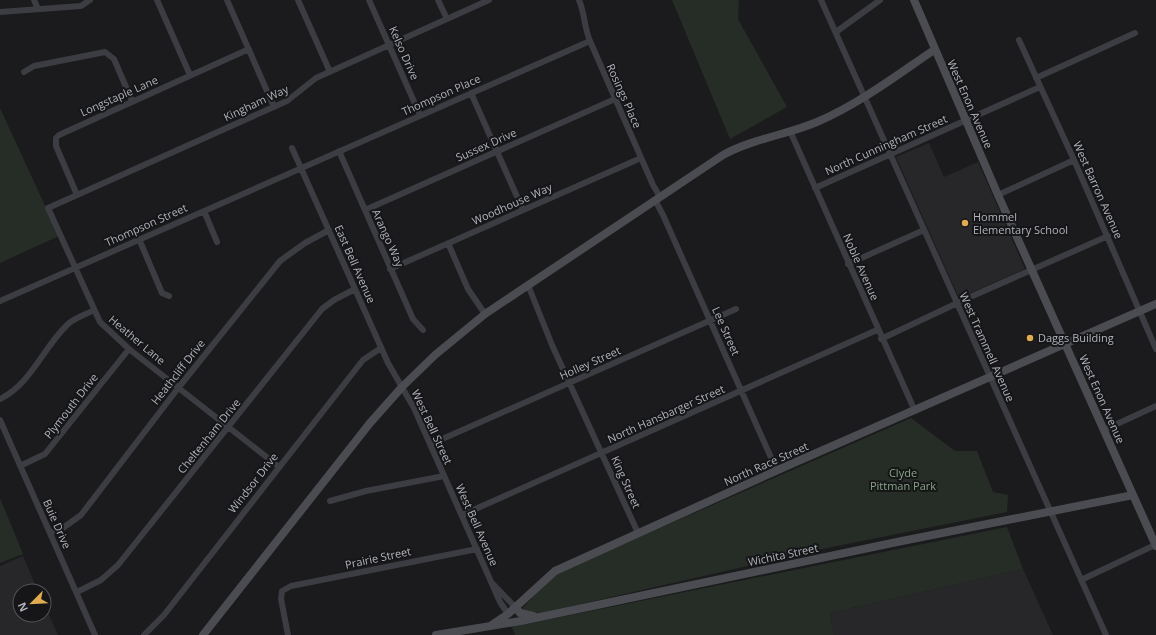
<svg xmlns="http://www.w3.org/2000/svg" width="1156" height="635" font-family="'Open Sans',sans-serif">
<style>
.built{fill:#27272a}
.green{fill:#252d26}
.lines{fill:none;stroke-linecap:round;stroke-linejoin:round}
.street{stroke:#3c3d42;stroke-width:6}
.secondary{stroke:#4b4c51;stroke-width:8}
.poi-dot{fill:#e1ab4f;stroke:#161618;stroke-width:1.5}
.labels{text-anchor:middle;stroke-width:4;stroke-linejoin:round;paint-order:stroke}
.street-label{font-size:11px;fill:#afb3bb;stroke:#161618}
.poi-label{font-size:11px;fill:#afb3bb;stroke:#161618;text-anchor:start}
.park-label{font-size:11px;fill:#88a489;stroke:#161618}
</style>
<rect width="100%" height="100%" fill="#1b1b1d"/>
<path class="built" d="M929 143 944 177 978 162 1025 269 959 298 896 157Z
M23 556 38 591H20V615H44V604L58 635H0V566Z
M1023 569 1053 635H834L830 613Z"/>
<path class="green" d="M672 0H739L738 19 787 107 730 139Z
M0 108 59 236 0 263Z
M911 418 955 451H977L993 492 1008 495 1007 512 827 548 537 614 525 612 522 609 549 579 560 572Z
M0 498 23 554 0 563Z
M1007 527 1023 569 830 613 834 635H515L512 627Z"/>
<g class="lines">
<path class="street" d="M34 0 38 9
M157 0 190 75
M227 0 274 107
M298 0 330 72
M369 0 420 115
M438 0 447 19
M579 0C585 14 584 27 590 41L653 185 660 197
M821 0 1106 635
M0 12 81 6 90 0
M836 32 880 0
M1019 40 1074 160 1156 349
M24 72 34 66 105 52 114 59 132 101
M1036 78 1135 33
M471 93 523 210
M790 131 915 411
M292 148 388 363 414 408 500 602 508 614
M339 151 413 319 423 330
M815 188 1040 87
M77 195 56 146V138L59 135 249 49
M998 195 1074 160
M655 200 663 215 777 471
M365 210 615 99
M204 211 217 242
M139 239 162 293 169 296
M448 243 468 289 485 314
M848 264 924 230
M390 269 641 158
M528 285 552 345 638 533
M0 301 590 41
M881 339 968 298 1108 236
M0 399C31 384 43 348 67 325 74 318 85 315 94 310
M0 420 95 635
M1104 430 1156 406
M431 444 736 309
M20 466 45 454 129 349
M278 466 129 349 100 322 48 208 287 101 316 78 489 0
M330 501 366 491 444 476
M462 515 877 330
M50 533 63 528 81 515 179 387 280 261 305 243 329 230
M1081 580 1155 545
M492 583 516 608
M77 592 101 580 118 565 322 309 334 300 355 289
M144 635 164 615 363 360 381 348
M288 635 281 599 282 591 291 586 477 549"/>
<path class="secondary" d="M914 0 998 195 1156 546
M516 608 520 613 533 616
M490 626 508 614 555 571 789 465 1156 304
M203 635 370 423 402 387 435 355 485 314 723 155C752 139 786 135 817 122 859 104 897 75 934 50
M436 635 521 621 897 542 1133 495"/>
</g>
<g class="poi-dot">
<circle cx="965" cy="223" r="4"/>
<circle cx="1030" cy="338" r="4"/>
</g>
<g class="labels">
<g class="street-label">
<text transform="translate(404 53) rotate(66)" y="4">Kelso Drive</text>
<text transform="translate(441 95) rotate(-24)" y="4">Thompson Place</text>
<text transform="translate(119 96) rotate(-24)" y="4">Longstaple Lane</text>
<text transform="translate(624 96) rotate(66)" y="4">Rosings Place</text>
<text transform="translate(256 103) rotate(-25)" y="4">Kingham Way</text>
<text transform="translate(970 104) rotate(66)" y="4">West Enon Avenue</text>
<text transform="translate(486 145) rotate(-24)" y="4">Sussex Drive</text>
<text transform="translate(886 145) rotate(-24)" y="4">North Cunningham Street</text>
<text transform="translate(1098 190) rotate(66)" y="4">West Barron Avenue</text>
<text transform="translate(512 204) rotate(-24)" y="4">Woodhouse Way</text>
<text transform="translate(146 225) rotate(-24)" y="4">Thompson Street</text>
<text transform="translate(388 238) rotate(66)" y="4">Arango Way</text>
<text transform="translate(355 264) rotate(66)" y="4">East Bell Avenue</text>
<text transform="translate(861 267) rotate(66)" y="4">Noble Avenue</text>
<text transform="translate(726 331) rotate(66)" y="4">Lee Street</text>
<text transform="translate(137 340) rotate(40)" y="4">Heather Lane</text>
<text transform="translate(987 347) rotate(66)" y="4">West Trammell Avenue</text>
<text transform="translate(590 363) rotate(-24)" y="4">Holley Street</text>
<text transform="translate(178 372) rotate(-52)" y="4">Heathcliff Drive</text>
<text transform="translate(1102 399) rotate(66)" y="4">West Enon Avenue</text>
<text transform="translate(71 406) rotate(-52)" y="4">Plymouth Drive</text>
<text transform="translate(666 414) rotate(-24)" y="4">North Hansbarger Street</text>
<text transform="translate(432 427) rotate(65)" y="4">West Bell Street</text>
<text transform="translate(209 436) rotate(-51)" y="4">Cheltenham Drive</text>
<text transform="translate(766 464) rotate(-24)" y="4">North Race Street</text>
<text transform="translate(626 482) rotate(66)" y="4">King Street</text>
<text transform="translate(253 483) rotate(-52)" y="4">Windsor Drive</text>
<text transform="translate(57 524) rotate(66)" y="4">Buie Drive</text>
<text transform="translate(477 525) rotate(66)" y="4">West Bell Avenue</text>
<text transform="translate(783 555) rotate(-12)" y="4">Wichita Street</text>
<text transform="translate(378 558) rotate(-12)" y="4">Prairie Street</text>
</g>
<g class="poi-label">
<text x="973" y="221">Hommel<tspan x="973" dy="13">Elementary School</tspan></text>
<text x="1038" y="342">Daggs Building</text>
</g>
<g class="park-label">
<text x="903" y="477">Clyde<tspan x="903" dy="13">Pittman Park</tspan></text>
</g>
</g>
<g transform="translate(32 603) rotate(246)"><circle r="19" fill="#161618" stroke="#535559"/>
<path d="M0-3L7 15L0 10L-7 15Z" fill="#e1ab4f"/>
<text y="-6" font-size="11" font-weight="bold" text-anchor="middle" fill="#afb3bb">N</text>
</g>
</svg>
